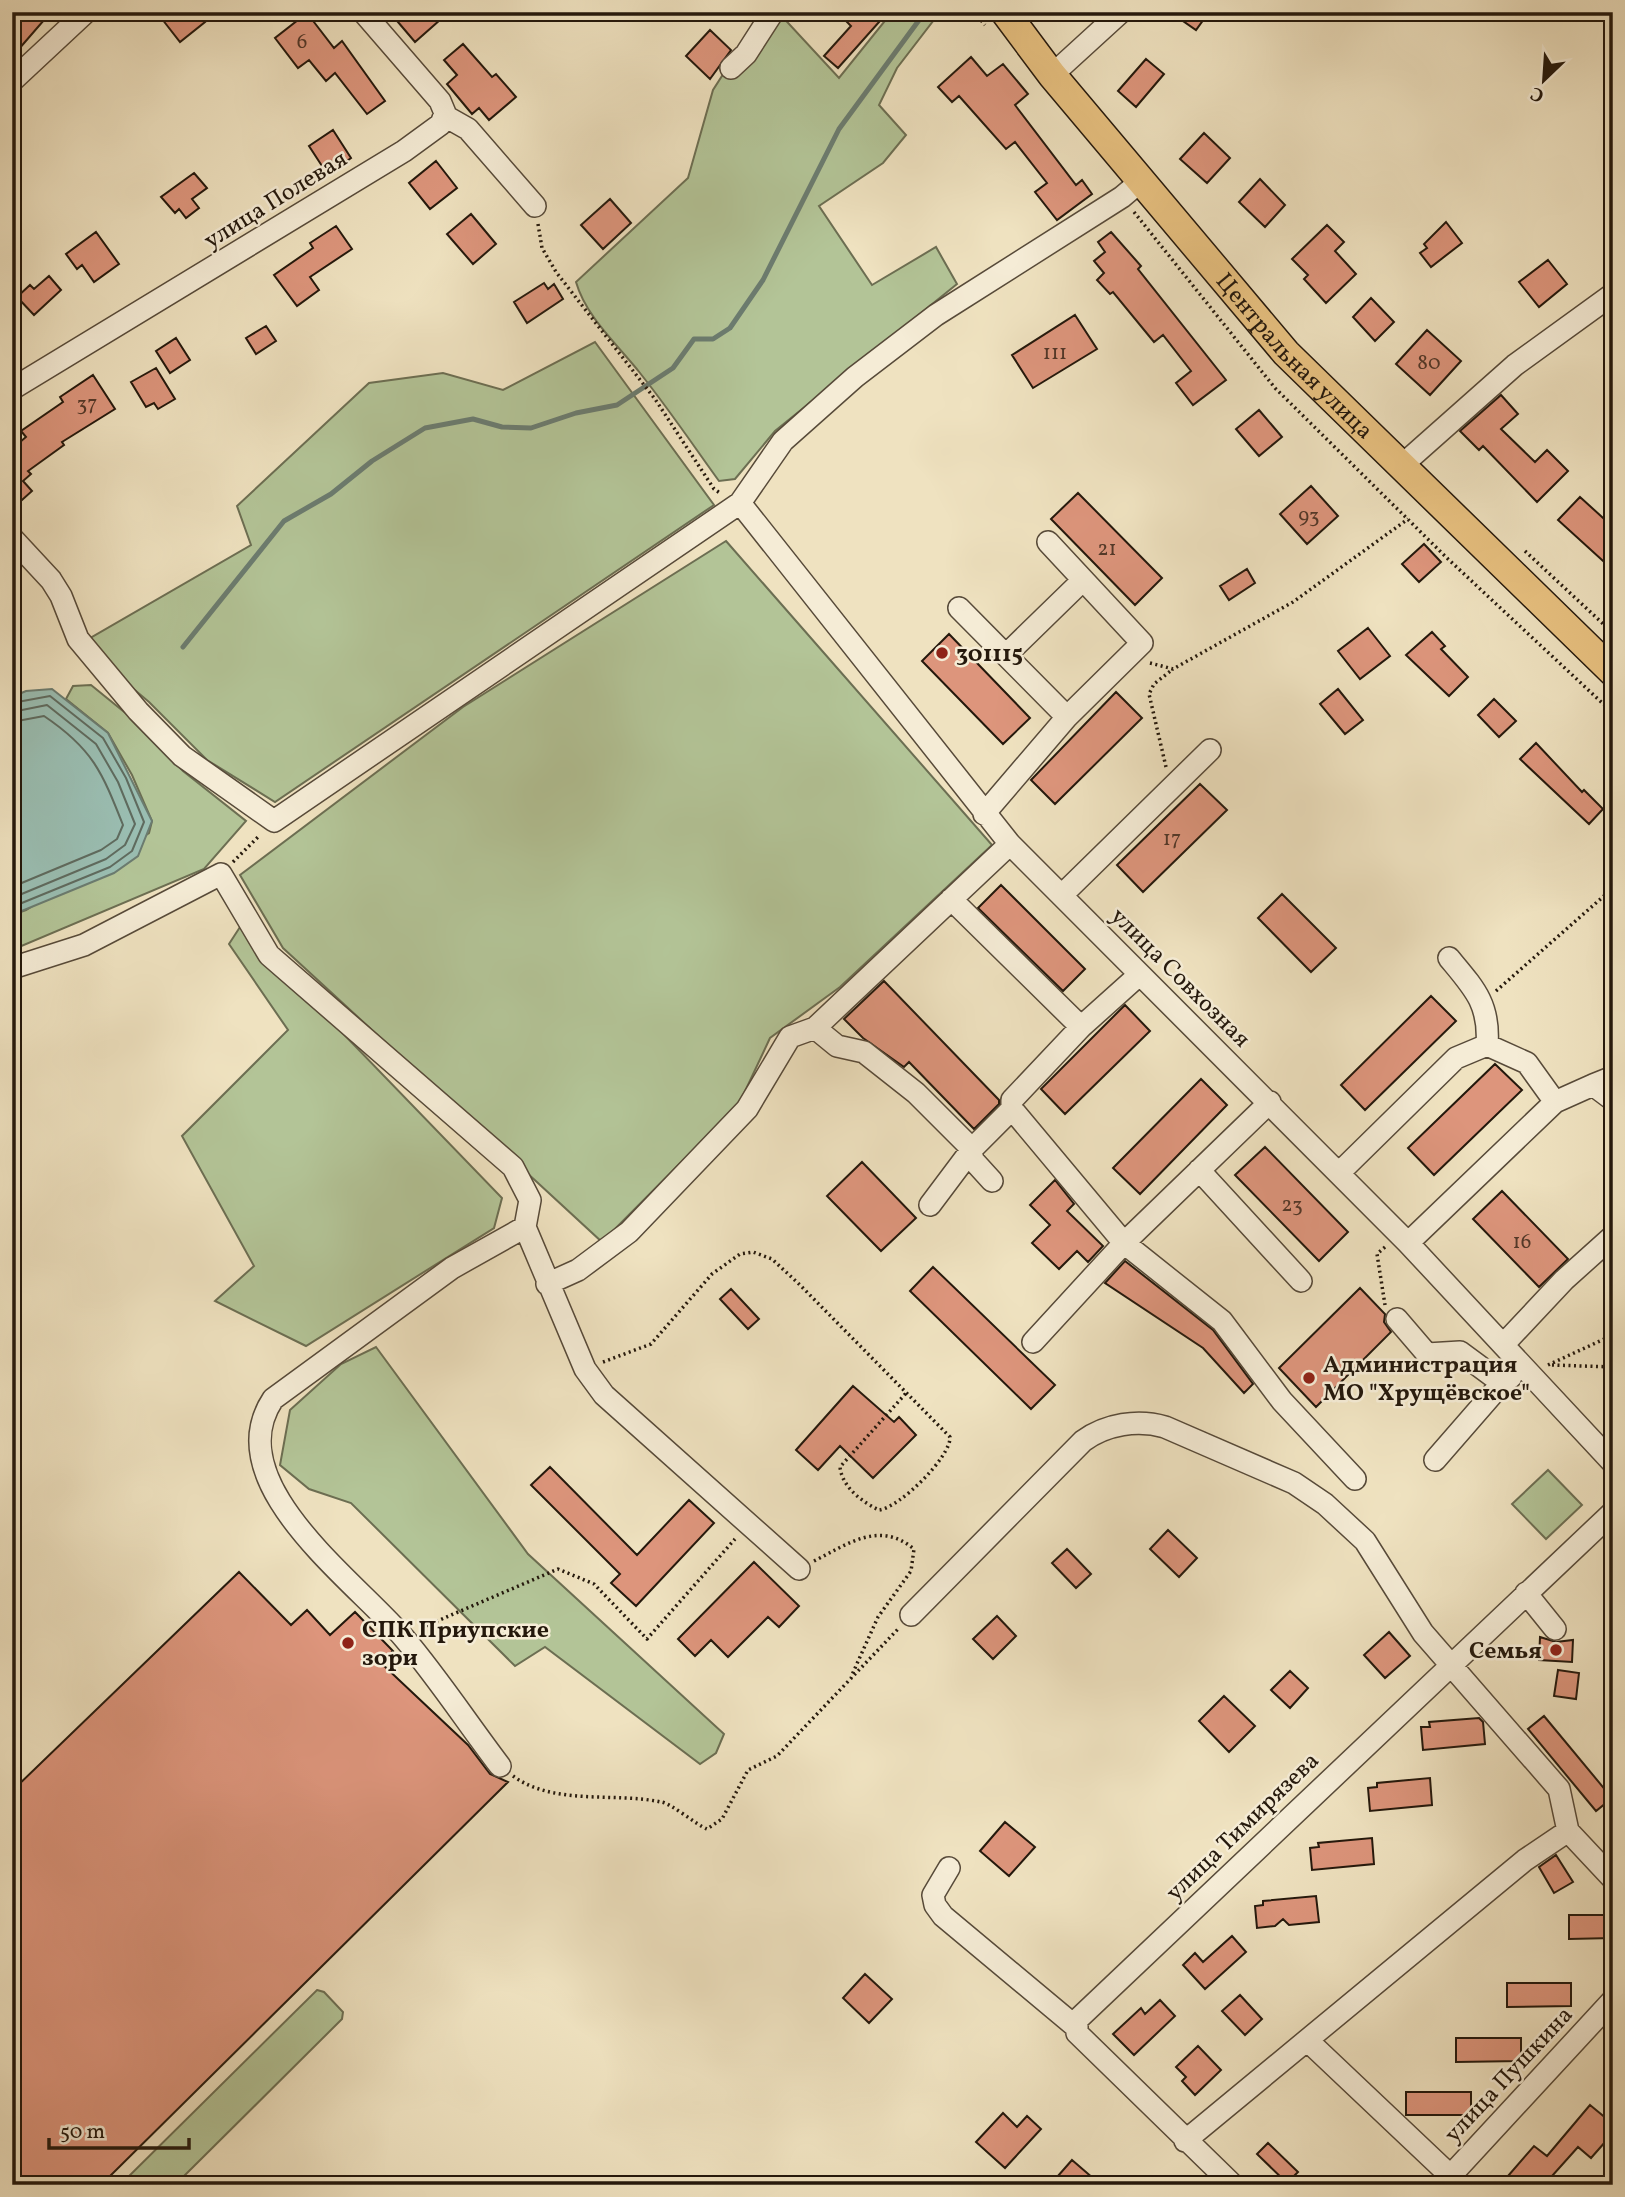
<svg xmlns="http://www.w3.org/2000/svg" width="1625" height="2197" font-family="Vollkorn,serif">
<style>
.green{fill:#b3c497;stroke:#6c6e52;stroke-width:2}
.water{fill:#9abeb2;stroke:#6b7c70;stroke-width:2}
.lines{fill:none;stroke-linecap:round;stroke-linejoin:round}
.shore{stroke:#5f6b5f;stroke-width:2}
.stream{stroke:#6b7c70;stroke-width:5}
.building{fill:#dd957c;stroke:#24180c;stroke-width:2}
.minor-casing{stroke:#574a39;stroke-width:24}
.major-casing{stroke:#24180c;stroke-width:31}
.path{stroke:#24180c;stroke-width:3.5;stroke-dasharray:2 3.5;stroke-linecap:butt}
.minor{stroke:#f5ecd6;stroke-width:21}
.major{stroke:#e8c180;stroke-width:28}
.poi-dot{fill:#8f2418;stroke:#f5ecd6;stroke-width:2.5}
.labels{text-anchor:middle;stroke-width:5;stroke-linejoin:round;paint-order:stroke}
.number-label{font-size:21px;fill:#523728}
.street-label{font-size:24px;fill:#24180c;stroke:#f5ecd6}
.poi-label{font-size:24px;font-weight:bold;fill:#24180c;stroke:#f5ecd6;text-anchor:start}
</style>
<rect width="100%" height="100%" fill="#efe2c0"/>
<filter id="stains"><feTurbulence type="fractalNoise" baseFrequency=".00286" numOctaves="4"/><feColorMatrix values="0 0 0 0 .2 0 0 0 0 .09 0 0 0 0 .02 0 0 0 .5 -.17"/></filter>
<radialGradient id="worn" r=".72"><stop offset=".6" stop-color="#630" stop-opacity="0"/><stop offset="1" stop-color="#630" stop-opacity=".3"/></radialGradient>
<path class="green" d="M763 12H778L839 78 892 12H940L897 68 879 105 906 135 883 163 819 206 872 285 936 247 957 284 775 431 735 479 719 481C693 445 668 408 640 373 617 344 586 317 576 282L688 178 713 90Z
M595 342 714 505 275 802 207 760 149 702 80 644 251 545 237 506 369 383 443 373 503 390Z
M726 541 992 845 840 987 770 1038 739 1104 602 1242 283 948 240 875 463 707Z
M91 685 139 724 183 771 246 821 204 869 12 950V915L26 910 149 833 152 821 132 775 108 733 66 699 73 686Z
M240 927 502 1198 494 1228 306 1346 215 1301 254 1266 182 1136 288 1030 229 944Z
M376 1347 528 1554 724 1734 716 1753 700 1764 545 1647 515 1666 351 1503 309 1489 280 1465 290 1410 341 1364Z
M1548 1470 1582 1505 1546 1539 1512 1504Z
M317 1990 324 1992 343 2012 342 2019 175 2185H120Z"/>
<path class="water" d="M52 689 108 733 152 821 138 856 114 873 12 915V697L26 691Z"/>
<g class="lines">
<path class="shore" d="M12 703 50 696 103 738 126 778 144 822 132 851 110 867 12 907
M12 712 47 705 96 744 118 782 135 824 125 845 106 859 12 898
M12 722 44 716C93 749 102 772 123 825L117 839 101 850 12 887"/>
<path class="stream" d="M183 647 284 521 331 494 372 461 425 428 473 419 502 427 531 428 576 413 617 405 673 368 694 339H713L730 328 763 280 839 129 925 12"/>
</g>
<path class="building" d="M12 12H51L12 57Z
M170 12H197L205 22 180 42 162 19Z
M410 12H449L415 42 398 22Z
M854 12H888L838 68 824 56 851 26 846 21Z
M1170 12H1209L1196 30Z
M307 13 334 48 342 41 385 101 367 114 335 73 326 81 309 60 298 68 275 38Z
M710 30 731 50 710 79 686 56Z
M463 44 492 77 496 74 516 97 489 120 479 108 472 114 447 84 457 75 444 60Z
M971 57 987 76 1003 64 1028 94 1015 105 1076 185 1082 180 1092 194 1057 220 1035 192 1047 183 1015 142 1006 149 959 96 952 102 938 87Z
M1146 59 1164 74 1136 107 1118 91Z
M333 130 351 158 336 169 331 161 322 166 309 146Z
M1204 133 1230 158 1207 183 1180 159Z
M436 161 457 188 430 209 409 183Z
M194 173 207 188 192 199 199 208 186 218 179 209 175 213 161 197Z
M1260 179 1285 205 1265 227 1239 202Z
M610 199 631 223 603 249 581 225Z
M471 214 496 244 473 264 447 234Z
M1446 222 1462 243 1431 267 1420 253 1427 248 1424 244Z
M1327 225 1344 242 1335 251 1356 274 1326 303 1304 279 1308 275 1292 259Z
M336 226 352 249 310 277 319 290 297 306 274 275 313 248 310 243Z
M96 232 119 264 94 282 82 265 77 269 66 254Z
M1111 232 1141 266 1138 269 1226 380 1193 405 1176 383 1191 371 1163 335 1154 342 1113 292 1110 294 1097 280 1104 273 1094 261 1105 252 1098 242Z
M1548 260 1567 284 1539 307 1519 282Z
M49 276 61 290 34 315 17 297 30 285 34 289Z
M544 283 548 289 554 284 563 299 527 323 514 302Z
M1371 298 1394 322 1375 341 1353 317Z
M1075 315 1097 349 1033 388 1012 355Z
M266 326 276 341 256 354 246 338Z
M1427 330 1461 361 1430 395 1396 364Z
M176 338 190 360 170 373 156 351Z
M156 368 175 399 158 409 154 403 146 407 131 382Z
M93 375 115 409 62 442 64 445 28 471 31 474 23 481 32 491 12 509V449L26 437 21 431 63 402 60 397Z
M1501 395 1518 414 1501 429 1535 462 1547 450 1568 471 1537 502 1483 446 1479 450 1460 431Z
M1259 410 1282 437 1259 456 1236 429Z
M1311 486 1338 516 1307 544 1280 514Z
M1078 493 1162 578 1135 605 1051 519Z
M1580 497 1613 527V570L1558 520Z
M1424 544 1441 562 1419 582 1402 564Z
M1247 569 1255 583 1229 600 1220 586Z
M1368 628 1390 656 1360 679 1338 651Z
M1432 632 1445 646 1441 649 1468 677 1449 696 1406 655Z
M949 634 1030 718 1003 744 922 661Z
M1338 689 1363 720 1345 734 1320 704Z
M1116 692 1142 718 1055 804 1031 780Z
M1494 699 1516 721 1499 737 1478 715Z
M1536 743 1582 792 1584 790 1603 809 1589 824 1520 759Z
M1200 784 1227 810 1143 892 1117 865Z
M1001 885 1085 969 1063 991 978 908Z
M1282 894 1336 948 1311 972 1258 918Z
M884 981 999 1100V1104L974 1129 909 1062 904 1067 863 1038 844 1019Z
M1431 996 1456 1021 1365 1110 1341 1085Z
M1125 1005 1150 1031 1065 1114 1041 1089Z
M1495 1064 1522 1090 1434 1175 1408 1148Z
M1201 1079 1227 1105 1140 1194 1113 1168Z
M1265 1147 1348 1232 1319 1261 1235 1175Z
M862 1162 916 1218 881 1251 827 1196Z
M1055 1180 1074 1204 1067 1211 1103 1246 1088 1262 1077 1251 1059 1269 1032 1243 1050 1225 1030 1205Z
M1502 1191 1568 1259 1539 1287 1473 1219Z
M1125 1261 1213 1330 1253 1384 1244 1393 1203 1348 1105 1283Z
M933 1267 1055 1385 1031 1409 910 1291Z
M1360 1288 1385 1314 1384 1322 1391 1332 1316 1407 1279 1368Z
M731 1289 759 1319 748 1329 720 1299Z
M853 1386 894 1422 899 1417 916 1435 873 1478 840 1446 818 1470 796 1450Z
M550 1467 637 1555 689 1500 714 1523 636 1606 611 1583 620 1574 531 1485Z
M1168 1530 1197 1558 1179 1577 1150 1549Z
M1067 1549 1091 1574 1076 1588 1052 1563Z
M754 1562 799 1606 779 1627 768 1617 728 1657 711 1640 695 1656 678 1639Z
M239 1572 291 1625 307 1610 330 1635 355 1612 393 1651 381 1663 468 1745 490 1774 508 1782 101 2185H12V1791Z
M997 1616 1016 1636 993 1659 973 1639Z
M1389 1632 1410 1656 1385 1678 1364 1655Z
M1540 1637 1556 1642 1573 1640 1572 1662 1539 1660Z
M1558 1670 1579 1673 1576 1699 1554 1696Z
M1290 1671 1308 1688 1290 1708 1271 1690Z
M1224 1696 1255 1726 1229 1752 1199 1721Z
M1544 1716 1612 1798 1596 1811 1528 1729Z
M1479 1718 1483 1722 1485 1744 1423 1750 1421 1727H1430L1429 1722Z
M1430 1778 1432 1805 1370 1811 1368 1788 1377 1787V1783Z
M1005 1822 1035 1847 1009 1876 980 1851Z
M1372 1838 1374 1864 1312 1870 1310 1848 1319 1847 1318 1843Z
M1556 1855 1573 1882 1554 1893 1539 1867Z
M1316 1896 1319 1922 1289 1925 1283 1919 1275 1926 1257 1928 1255 1906 1263 1905V1901Z
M1569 1915H1613V1938L1569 1939Z
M1232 1936 1246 1952 1205 1989 1183 1965 1195 1953 1203 1962Z
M865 1974 892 1999 869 2023 843 1998Z
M1507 1983H1571V2006L1507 2007Z
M1240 1995 1262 2019 1245 2035 1222 2011Z
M1160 2000 1175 2016 1134 2055 1113 2034 1141 2008 1145 2014Z
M1456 2038H1521V2061L1456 2062Z
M1198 2046 1221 2070 1195 2095 1182 2081 1186 2077 1176 2067Z
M1406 2092H1471V2115H1406Z
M1590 2105 1613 2124V2133L1591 2158 1578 2147 1544 2185H1517L1508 2176 1534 2146 1547 2156Z
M1003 2113 1017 2127 1027 2116 1041 2129 1005 2168 976 2142Z
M1268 2143 1298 2172 1287 2183 1257 2154Z
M1072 2160 1101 2185H1050Z"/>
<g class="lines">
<defs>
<path id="minor" d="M731 68 746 54 773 12
M1052 75 1121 12
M12 81 86 12
M445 116 468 129 535 206
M12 389 404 151 441 124 445 113 440 101 363 12
M1400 467 1515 365 1613 294
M740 503 1010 844 1408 1243 1613 1463
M12 538 51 580 61 596 78 639 138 711 182 756 274 821 740 503 783 441 855 377 936 315 1122 197 1141 181
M959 608 1067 717
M1006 655 1083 580
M984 814 1067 717 1142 643 1048 542
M1010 844 815 1028 837 1046 864 1052 916 1093 972 1149 1012 1109 1124 1243 1222 1321 1282 1401 1355 1479
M1063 894 1210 750
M951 899 1081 1027
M1449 958C1474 988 1490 1004 1487 1045
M12 968 84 945 221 874 269 955 513 1167 530 1200 525 1227 452 1268 273 1399C217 1483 356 1581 404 1638 438 1678 468 1724 500 1766
M1593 1085 1613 1077
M1012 1109V1100L1081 1027 1139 975
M972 1149V1159L992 1181
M1199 1170 1301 1281
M1339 1173 1456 1058 1487 1045 1527 1063 1555 1102
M930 1205 972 1149
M525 1227 585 1369 604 1395 799 1569
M1408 1243 1555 1102 1593 1085 1613 1100
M547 1284 578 1270 629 1232 747 1109 790 1037 815 1028
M1397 1319 1427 1354 1460 1352 1502 1383
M1033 1342 1124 1243 1270 1102
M1503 1345 1564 1280 1613 1236
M1435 1460 1502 1383 1511 1377
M1526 1593 1555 1629
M911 1615 1083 1441C1106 1424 1138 1419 1165 1427L1294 1483 1325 1504 1365 1541 1423 1633 1559 1789 1568 1831 1613 1879
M949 1868 933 1895 935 1905 943 1916 1076 2027
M1308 2041 1458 2183
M1185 2141 1525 1860 1568 1831
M1233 2185 1077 2033V2020L1613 1512
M1442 2185 1613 2000"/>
<g id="major">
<path id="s1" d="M1005 12 1052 75 1286 353 1613 672"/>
</g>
</defs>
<use href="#minor" class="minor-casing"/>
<use href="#major" class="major-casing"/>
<path class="path" d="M974 12 985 25
M1134 212 1275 388 1448 559 1613 713
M538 224 542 248 556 272 655 399 714 489 720 493
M1525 551 1613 633
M1150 663 1173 669 1293 602 1408 519
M1166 767 1149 694 1154 684 1173 669
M233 862 260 835
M1496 991 1613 888
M1385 1247 1377 1254 1385 1305
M603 1362 651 1344 712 1274 740 1254 753 1252 772 1259 800 1285 950 1437C951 1457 899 1508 879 1510 862 1502 842 1487 840 1467L907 1392
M1548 1365 1613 1335
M1552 1365 1613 1367
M814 1561C848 1544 879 1520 914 1549L911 1571 878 1617 851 1677
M421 1628 558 1569 594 1584 647 1639 735 1539
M513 1776C554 1806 615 1792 661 1802 671 1803 695 1824 707 1829L722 1819 748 1770 777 1756 899 1628"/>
<use href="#minor" class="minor"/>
<use href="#major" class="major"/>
</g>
<g class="poi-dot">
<circle cx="942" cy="653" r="7"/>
<circle cx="1309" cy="1378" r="7"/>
<circle cx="348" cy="1643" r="7"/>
<circle cx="1556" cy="1650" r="7"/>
</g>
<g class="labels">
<g class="number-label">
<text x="302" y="48">6</text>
<text x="1055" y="359">111</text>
<text x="1429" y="369">80</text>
<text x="87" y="410">37</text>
<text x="1309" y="522">93</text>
<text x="1107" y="555">21</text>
<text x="1172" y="845">17</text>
<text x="1292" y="1211">23</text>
<text x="1522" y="1248">16</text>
</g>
<g class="street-label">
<text transform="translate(275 199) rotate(-32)" y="8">улица Полевая</text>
<text dy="8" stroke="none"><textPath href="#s1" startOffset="450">Центральная улица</textPath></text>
<text transform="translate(1181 977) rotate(45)" y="8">улица Совхозная</text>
<text transform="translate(1242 1826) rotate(-44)" y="8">улица Тимирязева</text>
<text transform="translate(1508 2074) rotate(-47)" y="8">улица Пушкина</text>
</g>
<g class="poi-label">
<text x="956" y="661">301115</text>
<text x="1323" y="1372">Администрация<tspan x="1323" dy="28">МО "Хрущёвское"</tspan></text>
<text x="362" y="1637">СПК Приупские<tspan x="362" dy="28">зори</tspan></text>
<text x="1542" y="1658" text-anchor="end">Семья</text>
</g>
</g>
<rect width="1625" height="2197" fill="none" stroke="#efe2c0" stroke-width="42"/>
<rect x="14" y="14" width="1597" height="2169" fill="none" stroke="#24180c" stroke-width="3.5"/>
<rect x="21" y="21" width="1583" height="2155" fill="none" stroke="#24180c" stroke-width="2"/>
<g transform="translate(1544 80) rotate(205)" stroke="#f5ecd6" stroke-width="5" paint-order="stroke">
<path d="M0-5L12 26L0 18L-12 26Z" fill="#24180c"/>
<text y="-10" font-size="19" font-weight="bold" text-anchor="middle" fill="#24180c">С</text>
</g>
<path d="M49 2138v10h140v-10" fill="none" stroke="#24180c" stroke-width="3.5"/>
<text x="60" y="2138" font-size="21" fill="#24180c" stroke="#f5ecd6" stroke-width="5" paint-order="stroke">50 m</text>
<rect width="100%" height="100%" filter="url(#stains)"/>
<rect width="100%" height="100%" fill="url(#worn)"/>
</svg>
